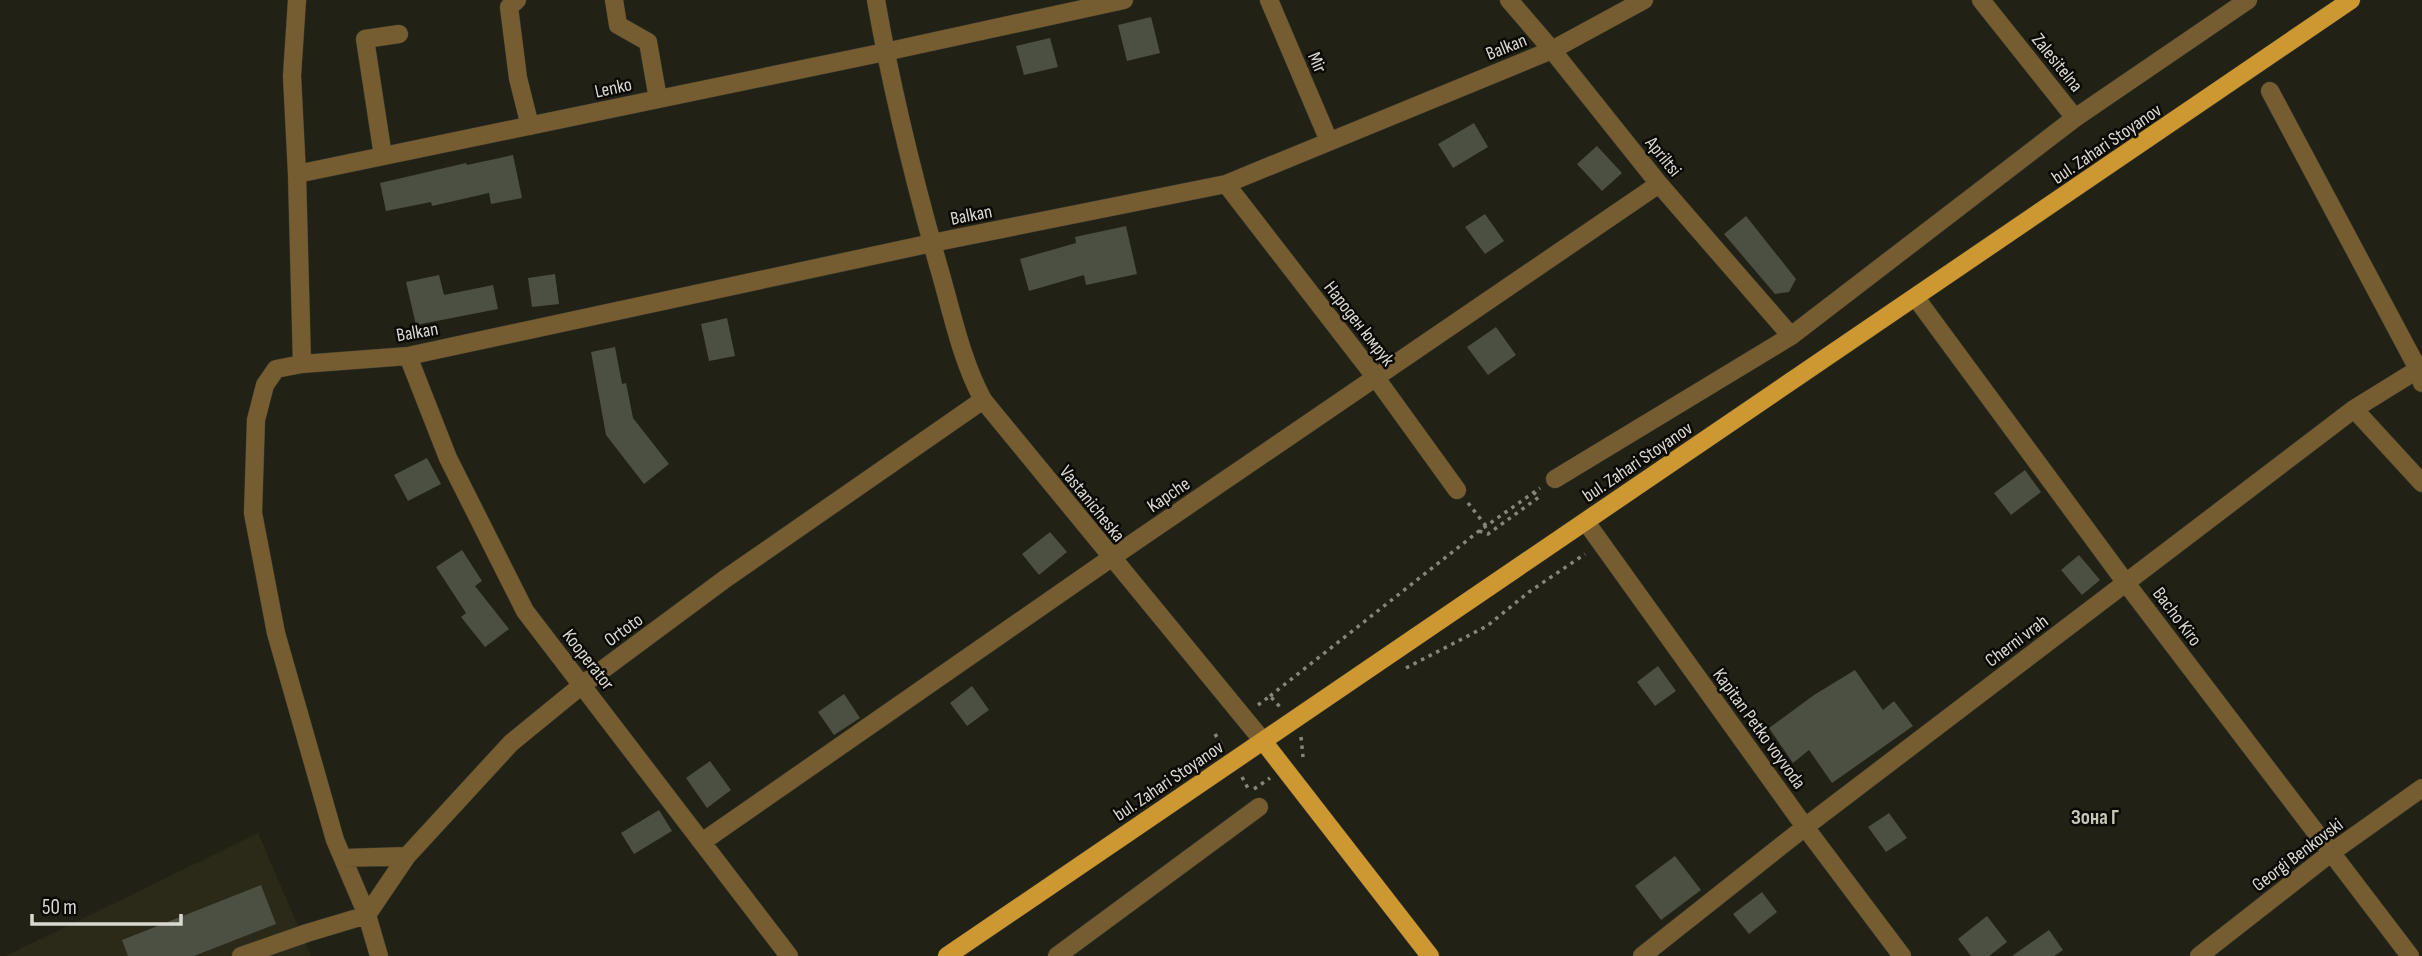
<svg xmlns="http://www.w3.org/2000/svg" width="2422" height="956" font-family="'Sofia Sans Condensed',sans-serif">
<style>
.built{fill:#2b2917}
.building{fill:#4b5043}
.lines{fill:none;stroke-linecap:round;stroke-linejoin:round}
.minor-casing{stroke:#3c3b2f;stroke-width:19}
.major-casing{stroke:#3c3b2f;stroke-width:19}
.path{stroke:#87867c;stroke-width:3.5;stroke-dasharray:3.5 5;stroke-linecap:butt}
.minor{stroke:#765d31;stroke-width:18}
.major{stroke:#cd9831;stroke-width:18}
.labels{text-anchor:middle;stroke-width:5;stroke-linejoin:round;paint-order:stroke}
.street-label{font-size:19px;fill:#dad9d1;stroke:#0b0a06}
.neighbourhood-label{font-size:21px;font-weight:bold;fill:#c7c6b7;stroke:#0b0a06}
</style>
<rect width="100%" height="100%" fill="#222115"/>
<path class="built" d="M258 833 311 956H6Z"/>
<path class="building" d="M1151 17 1160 53 1127 61 1118 25Z
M1050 38 1058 67 1024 75 1016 46Z
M1474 123 1488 147 1453 168 1438 144Z
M1597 146 1622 173 1602 191 1577 164Z
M513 155 522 198 491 204 489 193 432 206 431 202 386 211 380 183 466 163 467 165Z
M1485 214 1504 241 1485 254 1465 227Z
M1746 216 1796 279 1789 292 1775 294 1724 234Z
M1126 226 1137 274 1086 285 1084 275 1029 291 1020 259 1076 243 1075 237Z
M555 274 559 304 532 307 528 278Z
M439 275 444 295 493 285 498 309 416 325 406 282Z
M727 318 735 356 709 361 701 324Z
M1496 327 1516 355 1488 375 1467 347Z
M615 347 622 384 626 383 633 418 669 464 644 484 606 435 591 352Z
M427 458 441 484 408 501 394 475Z
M2025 470 2041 492 2011 515 1994 493Z
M1050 532 1067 552 1039 575 1022 554Z
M462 550 482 581 475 586 509 629 485 647 461 617 466 613 436 567Z
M2079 555 2100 580 2082 595 2061 570Z
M1658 666 1676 691 1655 706 1637 682Z
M1855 670 1883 710 1894 701 1913 726 1832 783 1809 750 1793 763 1769 728 1814 695Z
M972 686 989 710 967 726 950 703Z
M844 694 860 718 834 735 818 712Z
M710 761 731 790 707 808 686 778Z
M659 810 672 831 634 854 621 833Z
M1889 813 1907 838 1886 852 1868 827Z
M1675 856 1701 890 1661 920 1635 886Z
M261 885 276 924 194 956H128L122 940Z
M1762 892 1777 912 1749 934 1733 914Z
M1987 916 2007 942 1989 956H1971L1958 939Z
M2049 930 2063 950 2054 956H2012Z"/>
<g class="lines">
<defs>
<path id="minor" d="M297 0 292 76 297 174
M517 0 509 7 518 78 530 126
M614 0 618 25 648 42 658 99
M876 0C892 92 915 184 941 275 953 317 962 361 983 400L1263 741
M1269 0 1329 141
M1509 0 1552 50 1659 184 1791 336
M1981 0 2075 118
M2270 91 2418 369 2422 383
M383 156 365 39 399 34
M1226 184 1376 378 1457 490
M1916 298 2126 583 2410 956
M408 356 448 458 525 611 789 956
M302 364 297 174 885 52 1124 0
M2354 409 2422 483
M1555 479 1791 336 2075 118 2248 0
M1586 522 1805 827 1902 956
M702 842 1111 558 1659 184
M344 858 407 856
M367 915 407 856 511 743 582 685 725 579 983 400
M241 956 307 933 367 915
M379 956 367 915 335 840 276 633 253 513 256 420 265 385 276 369 302 364 408 356 932 243 1226 184 1552 50 1644 0
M1057 956 1259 807
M1642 956 1805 827 2354 409 2422 367
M2199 956 2332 852 2422 788"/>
<path id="major" d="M1263 741 1430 956
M947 956 2351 0"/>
</defs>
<use href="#minor" class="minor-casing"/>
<use href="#major" class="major-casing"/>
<path class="path" d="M1468 503 1486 526
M1479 531 1488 534 1539 497 1533 492
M1406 668 1487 626 1529 592 1585 554
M1270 696 1479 531 1540 488
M1258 705 1270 696 1281 708
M1215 734 1223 747
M1301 737 1303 757
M1242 777 1250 792
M1254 789 1270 778"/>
<use href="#minor" class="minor"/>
<use href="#major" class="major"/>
</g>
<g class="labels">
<g class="street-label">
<text transform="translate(1506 46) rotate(-22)" y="7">Balkan</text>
<text transform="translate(1318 62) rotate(67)" y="7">Mir</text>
<text transform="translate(2058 62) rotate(51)" y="7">Zalesitelna</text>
<text transform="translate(613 87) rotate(-12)" y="7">Lenko</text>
<text transform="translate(2106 143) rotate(-34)" y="7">bul. Zahari Stoyanov</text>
<text transform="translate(1664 156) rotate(51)" y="7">Apriltsi</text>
<text transform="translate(971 214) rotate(-11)" y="7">Balkan</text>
<text transform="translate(1360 323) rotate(52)" y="7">Народен юмрук</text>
<text transform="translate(417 331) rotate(-10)" y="7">Balkan</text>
<text transform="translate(1637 461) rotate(-34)" y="7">bul. Zahari Stoyanov</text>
<text transform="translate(1168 494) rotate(-34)" y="7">Kapche</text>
<text transform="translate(1093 503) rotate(51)" y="7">Vastanicheska</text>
<text transform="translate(2178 616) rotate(53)" y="7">Bacho Kiro</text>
<text transform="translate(623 629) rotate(-36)" y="7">Ortoto</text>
<text transform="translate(2016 640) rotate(-37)" y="7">Cherni vrah</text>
<text transform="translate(589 659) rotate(52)" y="7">Kooperator</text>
<text transform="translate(1760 728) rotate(54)" y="7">Kapitan Petko voyvoda</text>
<text transform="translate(1168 780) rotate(-34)" y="7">bul. Zahari Stoyanov</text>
<text transform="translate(2297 854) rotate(-37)" y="7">Georgi Benkovski</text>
</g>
<g class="neighbourhood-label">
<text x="2095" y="824">Зона Г</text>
</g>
</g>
<path d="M32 914v10h149v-10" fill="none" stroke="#dad9d1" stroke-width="3.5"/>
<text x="42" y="914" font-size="21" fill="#dad9d1" stroke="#0b0a06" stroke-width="5" paint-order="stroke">50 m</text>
</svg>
